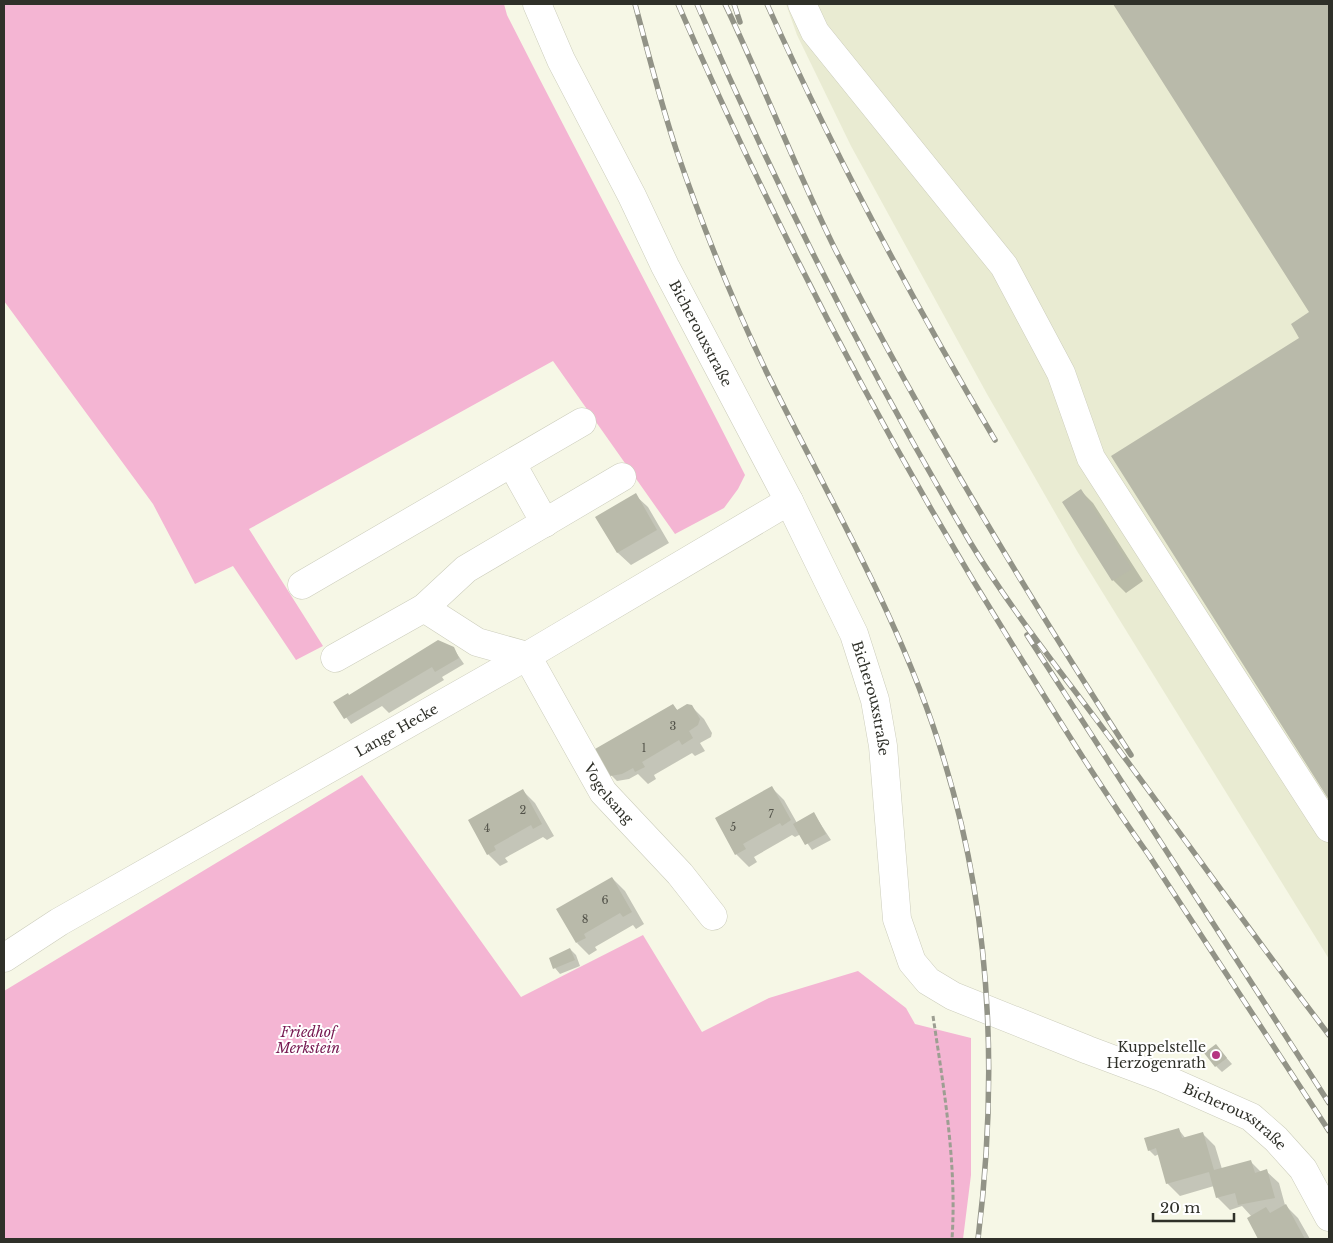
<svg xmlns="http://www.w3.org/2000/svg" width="1333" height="1243" font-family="'Libre Baskerville',serif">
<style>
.built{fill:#e9ebd2}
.green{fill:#f4b5d3}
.shadow{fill:#0003}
.building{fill:#b9baaa}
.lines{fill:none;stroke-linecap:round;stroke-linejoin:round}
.minor-casing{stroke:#cccdbc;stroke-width:29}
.path{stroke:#9d9e92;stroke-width:3;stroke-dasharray:5 2.5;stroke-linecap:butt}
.minor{stroke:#fff;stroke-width:28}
.rail-casing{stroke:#929387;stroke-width:5.5}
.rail{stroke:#fff;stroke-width:4;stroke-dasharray:11;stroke-linecap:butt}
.poi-dot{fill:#b53581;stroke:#fff;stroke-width:2}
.labels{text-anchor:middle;stroke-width:4;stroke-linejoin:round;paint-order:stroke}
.number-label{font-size:11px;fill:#525249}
.street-label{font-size:14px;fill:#2f3029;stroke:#fff}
.park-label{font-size:14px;font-style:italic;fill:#761951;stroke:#fff}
.poi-label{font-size:14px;fill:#2f3029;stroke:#fff;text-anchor:end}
</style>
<rect width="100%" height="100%" fill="#f6f7e6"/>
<path class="built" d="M786 4H1329V959L1077 551 987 394 851 146 797 35Z"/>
<path class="green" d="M4 4H504L507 15C585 169 667 321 745 475L738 489 724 508 675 534 553 361 249 529 323 646 296 660 233 566 195 584 153 504 4 301Z
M362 775 521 997 643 935 702 1032 769 998 858 971 906 1008 915 1024 971 1038V1175L963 1239H4V991Z"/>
<path class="shadow" d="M1114 4H1329V798L1113 457 1301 338 1311 313Z
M1081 491 1093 503 1143 581 1126 593 1113 580Z
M635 495 648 507 669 543 631 565 618 553 597 517Z
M453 648 464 664 442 677 444 680 389 713 382 706 351 724 335 702Z
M673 705 678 711 692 707 704 719 712 733 711 737 700 743 705 751 695 756 692 753 654 775 656 779 648 784 638 774 629 779 617 781 611 775Z
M772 788 784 800 797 823 814 814 831 840 812 850 801 834 795 837 792 835 754 857 757 862 749 867 736 854 717 819Z
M523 791 535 803 554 836 547 840 543 837 505 858 508 862 500 866 488 854Z
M612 878 625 891 644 924 636 929 633 925 595 947 597 950 589 955 577 943Z
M570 949 576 955 580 966 560 974 555 968Z
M1216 1046 1232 1064 1222 1072 1216 1066Z
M1179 1130 1186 1139 1203 1134 1215 1146 1222 1169 1251 1162 1261 1172 1266 1171 1279 1183 1285 1205 1298 1218 1310 1239H1260L1248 1219 1252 1217 1242 1206 1230 1210 1217 1197 1214 1186 1180 1196 1167 1183 1159 1154 1155 1156 1149 1150Z"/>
<path class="building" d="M1113 4H1329V800L1111 456 1299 338 1291 324 1309 312Z
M1081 489 1132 569 1112 581 1062 502Z
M636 493 657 530 617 553 595 517Z
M438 640 454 647 459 658 435 672 432 667 344 719 333 702 348 693 349 695Z
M673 704 677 710 687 704 692 705 700 719 698 725 689 731 693 738 682 745 679 740 642 762 645 767 635 772 633 768 622 774 610 776 595 749Z
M772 786 791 820 782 826 780 823 743 844 746 849 735 855 715 818Z
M523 789 542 824 533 829 531 825 494 846 496 850 487 855 468 820Z
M814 812 826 834 805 845 793 824Z
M612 877 632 912 623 917 620 913 584 934 586 938 576 943 556 909Z
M570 948 575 960 553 969 549 958Z
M1216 1044 1227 1058 1215 1067 1204 1053Z
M1179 1128 1182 1138 1203 1132 1214 1170 1251 1160 1255 1173 1267 1169 1275 1198 1238 1205 1235 1193 1216 1198 1209 1172 1166 1184 1156 1148 1148 1151 1144 1138Z
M1286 1204 1305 1239H1258L1247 1218 1266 1207 1270 1213Z"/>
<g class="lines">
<defs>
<g id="minor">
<path id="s1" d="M537 4 561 60 632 196 665 266 789 501 854 634 875 700 883 746 897 919 912 962 928 981 953 996 1088 1050 1163 1078 1251 1117 1276 1139 1303 1169 1329 1217"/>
<path d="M802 4 815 32 1004 266 1061 373 1091 458 1329 828"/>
<path d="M512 464 545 523"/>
<path d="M302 585 582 422"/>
<path id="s2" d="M424 608 477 642 527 656 603 792 680 874 713 916"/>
<path d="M335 658 424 608 466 569 622 477"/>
<path id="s3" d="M4 958 59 922 527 656 789 501"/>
</g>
</defs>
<use href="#minor" class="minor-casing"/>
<path class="path" d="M933 1016C944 1090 957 1165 952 1239"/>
<use href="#minor" class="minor"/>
<defs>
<path id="rail" d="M635 4C648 52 660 101 676 149 702 225 732 300 767 373 830 501 903 623 944 760 992 916 998 1078 978 1239
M678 4C776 230 889 448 1020 657 1061 723 1102 790 1148 854L1329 1131
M697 4C776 188 868 369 970 542 1014 615 1069 682 1119 750 1189 845 1257 941 1329 1035
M725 4C763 84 795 167 834 247 923 422 1024 590 1131 755
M734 4 740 22
M767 4C834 154 911 298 995 440
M1027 635 1329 1103"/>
</defs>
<use href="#rail" class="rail-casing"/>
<use href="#rail" class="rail"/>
</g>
<circle class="poi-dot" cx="1216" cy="1055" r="5"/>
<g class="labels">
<g class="number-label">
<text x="673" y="730">3</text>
<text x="644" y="752">1</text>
<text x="523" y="814">2</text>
<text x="771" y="818">7</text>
<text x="733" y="831">5</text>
<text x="487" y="832">4</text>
<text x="605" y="904">6</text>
<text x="585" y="923">8</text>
</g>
<g class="street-label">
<text dy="5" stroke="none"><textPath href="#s1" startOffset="368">Bicherouxstraße</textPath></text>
<text dy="5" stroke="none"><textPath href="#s1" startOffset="772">Bicherouxstraße</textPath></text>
<text dy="5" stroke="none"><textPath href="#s3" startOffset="454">Lange Hecke</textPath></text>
<text dy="5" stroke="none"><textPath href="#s2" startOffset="275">Vogelsang</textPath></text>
<text dy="5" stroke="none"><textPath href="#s1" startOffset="1402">Bicherouxstraße</textPath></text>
</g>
<g class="park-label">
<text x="308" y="1037">Friedhof<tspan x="308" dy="16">Merkstein</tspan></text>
</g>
<g class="poi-label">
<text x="1206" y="1052">Kuppelstelle<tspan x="1206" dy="16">Herzogenrath</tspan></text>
</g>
</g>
<rect width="1333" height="1243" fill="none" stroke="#2f3029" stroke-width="10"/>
<path d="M1153 1213v8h81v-8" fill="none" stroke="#2f3029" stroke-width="2.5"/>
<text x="1160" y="1213" font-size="15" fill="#2f3029" stroke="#ffffff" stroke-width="4" paint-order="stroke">20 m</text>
</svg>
